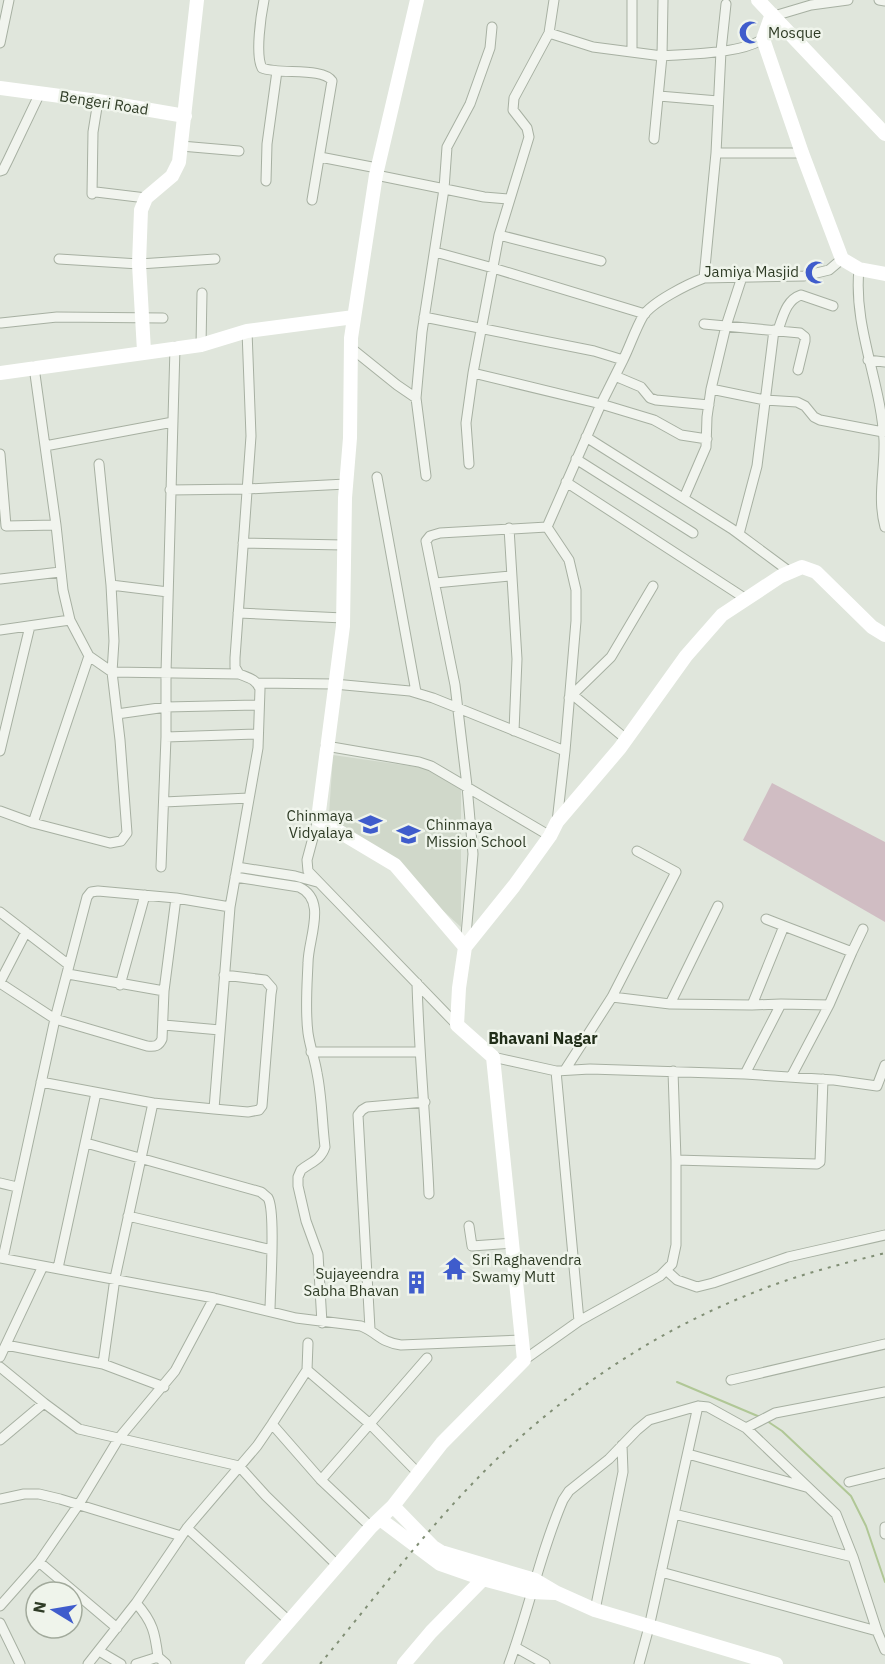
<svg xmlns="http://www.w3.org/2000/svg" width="885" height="1664" font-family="'IBM Plex Sans',sans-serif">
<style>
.built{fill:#d0d8ca}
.grass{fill:#d0bdc3}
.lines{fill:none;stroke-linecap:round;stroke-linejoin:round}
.stream{stroke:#b0c796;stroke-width:2}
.street-casing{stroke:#a7b0a2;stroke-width:11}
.street{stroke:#f1f4ee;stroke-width:9}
.secondary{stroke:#fff;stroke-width:14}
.rail{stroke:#818f75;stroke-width:2;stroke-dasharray:3 6;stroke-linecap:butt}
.labels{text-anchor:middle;stroke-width:5;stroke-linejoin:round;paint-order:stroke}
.poi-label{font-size:15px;fill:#2f3c26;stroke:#eff4eb;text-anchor:start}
.street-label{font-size:15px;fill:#2f3c26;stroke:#eff4eb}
.neighbourhood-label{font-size:16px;font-weight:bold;fill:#202d18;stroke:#eff4eb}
</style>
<rect width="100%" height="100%" fill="#e0e6dc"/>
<path class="built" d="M333 755 424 768 461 785V927L381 854 329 815Z"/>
<path class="grass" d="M772 783 885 842V922L743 840Z"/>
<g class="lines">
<path class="stream" d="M677 1382 760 1417
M767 1421 782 1431 851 1496 866 1526 885 1582"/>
<defs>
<path id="street" d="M264 0C261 15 255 55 262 68 279 75 323 67 332 81L312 200
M879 0 885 1
M774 16 811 5 848 0
M549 33 554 0
M0 43 9 0
M632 52V0
M659 96 718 101
M654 139 662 56C689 54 740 54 763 39
M181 146 239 151
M716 153H802
M320 157 377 168
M0 171 3 170 8 160 40 93
M376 175 484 197 508 199
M266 181 267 144 277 71
M96 192 146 198
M92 194 93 132 98 101
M499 235 601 261
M435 252 493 268 645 314
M59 259 139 264 215 259
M859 269C853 327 881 382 884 440 885 469 877 498 885 527
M704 278 716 153 721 51 726 4
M424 317 594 351 623 360C630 346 635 330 643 316 652 302 688 284 704 278L804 276 829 270 842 259
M1 323 57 317 163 318
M704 324 800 333 805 337V341L798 370
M778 330C783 317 786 300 801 295L833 306
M201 345 202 293
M351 348 397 385 416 398
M868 360 885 362
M34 367 56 525 63 590 70 620 89 656 112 672 239 674
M473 373 601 404 654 420 681 435 707 439
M615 376 641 387 650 398 656 400 709 405
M711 389 765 400 797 402 805 406 814 417 820 420 883 432
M586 437 732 529 790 572
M45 446 173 422
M0 454 6 526 56 525
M576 459 693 533
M469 464 466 423 473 373 499 235 529 137 527 128 513 110 514 98 549 33 593 47 662 56 663 0
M426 476 416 398 422 332 444 189 447 147 470 104 490 48 492 27
M377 477 416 692
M566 482 746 599
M170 490 247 489 346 484
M684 498 706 447 707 417 711 389 726 326 742 277
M547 527 569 560 576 590V621L565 751
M509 528 517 659 514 731
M739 534 757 466 774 330
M243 543 344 545
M0 579 60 572
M435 583 511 576
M111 585 168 592
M238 613 343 618
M0 630 70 620
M258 683 334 684 410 691 433 698 565 751 557 822
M573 695 626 739
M569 698 611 657 653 586
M117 714 166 707 259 705
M166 737 258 734
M326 746 419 762 431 766 550 836
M0 751 30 626
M164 802 249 798
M0 811 33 823 110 843 121 841 127 833 120 740 112 672 114 641 111 585 99 464
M318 819 307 860 308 871 457 1025
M33 823 89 656
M161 867 166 737V673L175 347
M237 867 295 876 317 882
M235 877 299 887C328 900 308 939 308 963 307 986 305 1010 308 1033 310 1047 315 1060 317 1073 322 1097 322 1123 325 1147 321 1160 311 1162 301 1170L298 1177V1186L306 1221 318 1254 322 1323
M0 912 69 965
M766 919 784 926
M465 947 473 854 467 786 455 685 426 541 430 536 440 533 547 527 601 404 623 360
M852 952 863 929
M68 974 164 991
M0 982 26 932
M0 983 55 1019 147 1046C155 1047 159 1046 162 1039L164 991 176 898
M417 983C419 1054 426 1124 429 1194
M120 985 145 895
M612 997 670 1004 752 1005 784 926 852 952 829 1005 791 1077
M670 1004 718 906
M752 1005 781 1004
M164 1025 220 1030
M311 1052H419
M493 1057 556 1071 590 1069 745 1074 834 1080 877 1086 885 1065
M565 1070 612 997 676 872 637 851
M745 1074 781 1004 829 1005
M41 1082 153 1103
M214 1109 248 1112 259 1110 262 1106 271 994 272 988 265 980 224 975
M86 1143 261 1192C262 1193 267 1197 268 1198 276 1211 270 1292 270 1311
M676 1160 817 1164 820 1162 823 1079
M0 1183 17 1187
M128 1216 272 1250
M469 1226 472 1246 512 1243
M0 1258 214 1298 296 1318 361 1326C378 1333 380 1342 401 1345L522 1340
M3 1258 55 1019 87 897 91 892 98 891 176 898 230 907
M58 1268 96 1093
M667 1271 677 1280 697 1287 713 1283 788 1257 885 1235
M579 1321 660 1276 672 1264 676 1245V1160L673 1071
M370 1329 358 1115 362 1110 367 1107 425 1102
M6 1345 103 1364 164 1387
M0 1357 43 1266
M524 1360 579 1321 556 1071
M103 1364 115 1278 153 1103 214 1109 230 907 258 748 260 689C256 679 249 678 239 674L235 667V658L251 436 247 331
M0 1367 44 1403
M307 1370 370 1424 418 1473
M731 1380 885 1344
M272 1424 321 1480 371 1527
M746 1428 775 1413 885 1392
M0 1440 44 1403 79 1429 239 1466 266 1496 337 1565
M688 1454 806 1487
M321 1480 427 1358
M849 1482 885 1473
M0 1499 24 1494H39L60 1499 181 1536
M674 1514 853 1557 877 1631 885 1650
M885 1527V1534
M187 1528 289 1621
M39 1562 117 1628
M661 1572 877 1631
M136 1603C153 1622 155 1633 158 1657L166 1664
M0 1606 39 1562 79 1504 119 1438 175 1371 214 1298
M595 1610 623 1472 622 1445
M0 1623 20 1664
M515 1647 545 1664
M99 1651 121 1664
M88 1664 136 1603 187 1528 257 1446 272 1424 307 1370 308 1343
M136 1664 158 1657
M509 1664C529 1610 540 1553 563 1500L569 1491 609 1459 637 1430 649 1420 698 1406 708 1407 746 1428 836 1514 853 1557
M639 1664 649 1627 698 1406"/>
</defs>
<use href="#street" class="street-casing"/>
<use href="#street" class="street"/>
<path class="secondary" d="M417 0 376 175 351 338 350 438 345 498 343 626 318 819 395 865 465 947
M758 0 885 134
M772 14 763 39 802 153 842 259 859 269 885 274
M0 88 98 101 185 116
M144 351 139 264 141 210 146 198 172 176 179 162 197 0
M0 373 201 345 247 331 354 317
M393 1506 433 1547 441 1552 535 1580 557 1593 595 1610 776 1664
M380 1519 440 1564 483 1579 531 1592 555 1593
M252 1664 371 1527 393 1506 442 1443 524 1360 493 1057 457 1025 459 988 465 947 514 886 550 836 557 822 620 748 686 656 722 615 781 576 802 567 816 572 872 627 885 635
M404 1664 431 1632 483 1579"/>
<path class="rail" d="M320 1664C370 1604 418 1540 472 1484 551 1401 648 1334 755 1292 797 1275 841 1264 885 1253"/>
</g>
<defs>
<symbol id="mosque-bare" viewBox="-9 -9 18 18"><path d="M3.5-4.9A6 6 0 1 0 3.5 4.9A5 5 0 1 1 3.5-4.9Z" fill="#3f5ccc" stroke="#eff4eb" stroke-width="2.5" paint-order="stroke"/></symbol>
<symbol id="school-bare" viewBox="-9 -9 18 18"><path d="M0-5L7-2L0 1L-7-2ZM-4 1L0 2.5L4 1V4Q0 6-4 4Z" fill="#3f5ccc" stroke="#eff4eb" stroke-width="2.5" paint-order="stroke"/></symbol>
<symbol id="temple-bare" viewBox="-9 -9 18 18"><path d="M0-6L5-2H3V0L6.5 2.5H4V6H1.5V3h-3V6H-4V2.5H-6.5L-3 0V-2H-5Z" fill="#3f5ccc" stroke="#eff4eb" stroke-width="2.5" paint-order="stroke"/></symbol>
<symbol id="building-bare" viewBox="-9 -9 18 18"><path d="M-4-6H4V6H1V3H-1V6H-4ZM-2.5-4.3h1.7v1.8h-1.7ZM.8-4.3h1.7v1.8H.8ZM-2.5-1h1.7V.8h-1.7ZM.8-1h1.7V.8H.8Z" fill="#3f5ccc" stroke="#eff4eb" stroke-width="2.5" paint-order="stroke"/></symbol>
</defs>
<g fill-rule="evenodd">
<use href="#mosque-bare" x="734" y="16" width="33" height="33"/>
<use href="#mosque-bare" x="800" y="256" width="33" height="33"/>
<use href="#school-bare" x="354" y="808" width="33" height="33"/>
<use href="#school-bare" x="392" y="818" width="33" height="33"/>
<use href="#temple-bare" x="438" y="1252" width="33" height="33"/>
<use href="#building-bare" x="400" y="1266" width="33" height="33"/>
</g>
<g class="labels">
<g class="poi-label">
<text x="768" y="38">Mosque</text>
<text x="799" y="277" text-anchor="end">Jamiya Masjid</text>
<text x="353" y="821" text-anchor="end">Chinmaya<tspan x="353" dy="17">Vidyalaya</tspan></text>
<text x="426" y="830">Chinmaya<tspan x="426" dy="17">Mission School</tspan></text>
<text x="472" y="1265">Sri Raghavendra<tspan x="472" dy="17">Swamy Mutt</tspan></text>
<text x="399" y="1279" text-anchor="end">Sujayeendra<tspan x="399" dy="17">Sabha Bhavan</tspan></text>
</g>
<g class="street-label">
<text transform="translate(104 103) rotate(9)" y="5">Bengeri Road</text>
</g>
<g class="neighbourhood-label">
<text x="543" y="1044">Bhavani Nagar</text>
</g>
</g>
<g transform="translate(54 1610) rotate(281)"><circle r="28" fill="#eff4eb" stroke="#a2aa9c" stroke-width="1.5"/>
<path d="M0-4.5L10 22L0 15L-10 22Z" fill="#3f5ccc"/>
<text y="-9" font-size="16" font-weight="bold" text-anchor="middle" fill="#2f3c26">N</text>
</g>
</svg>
